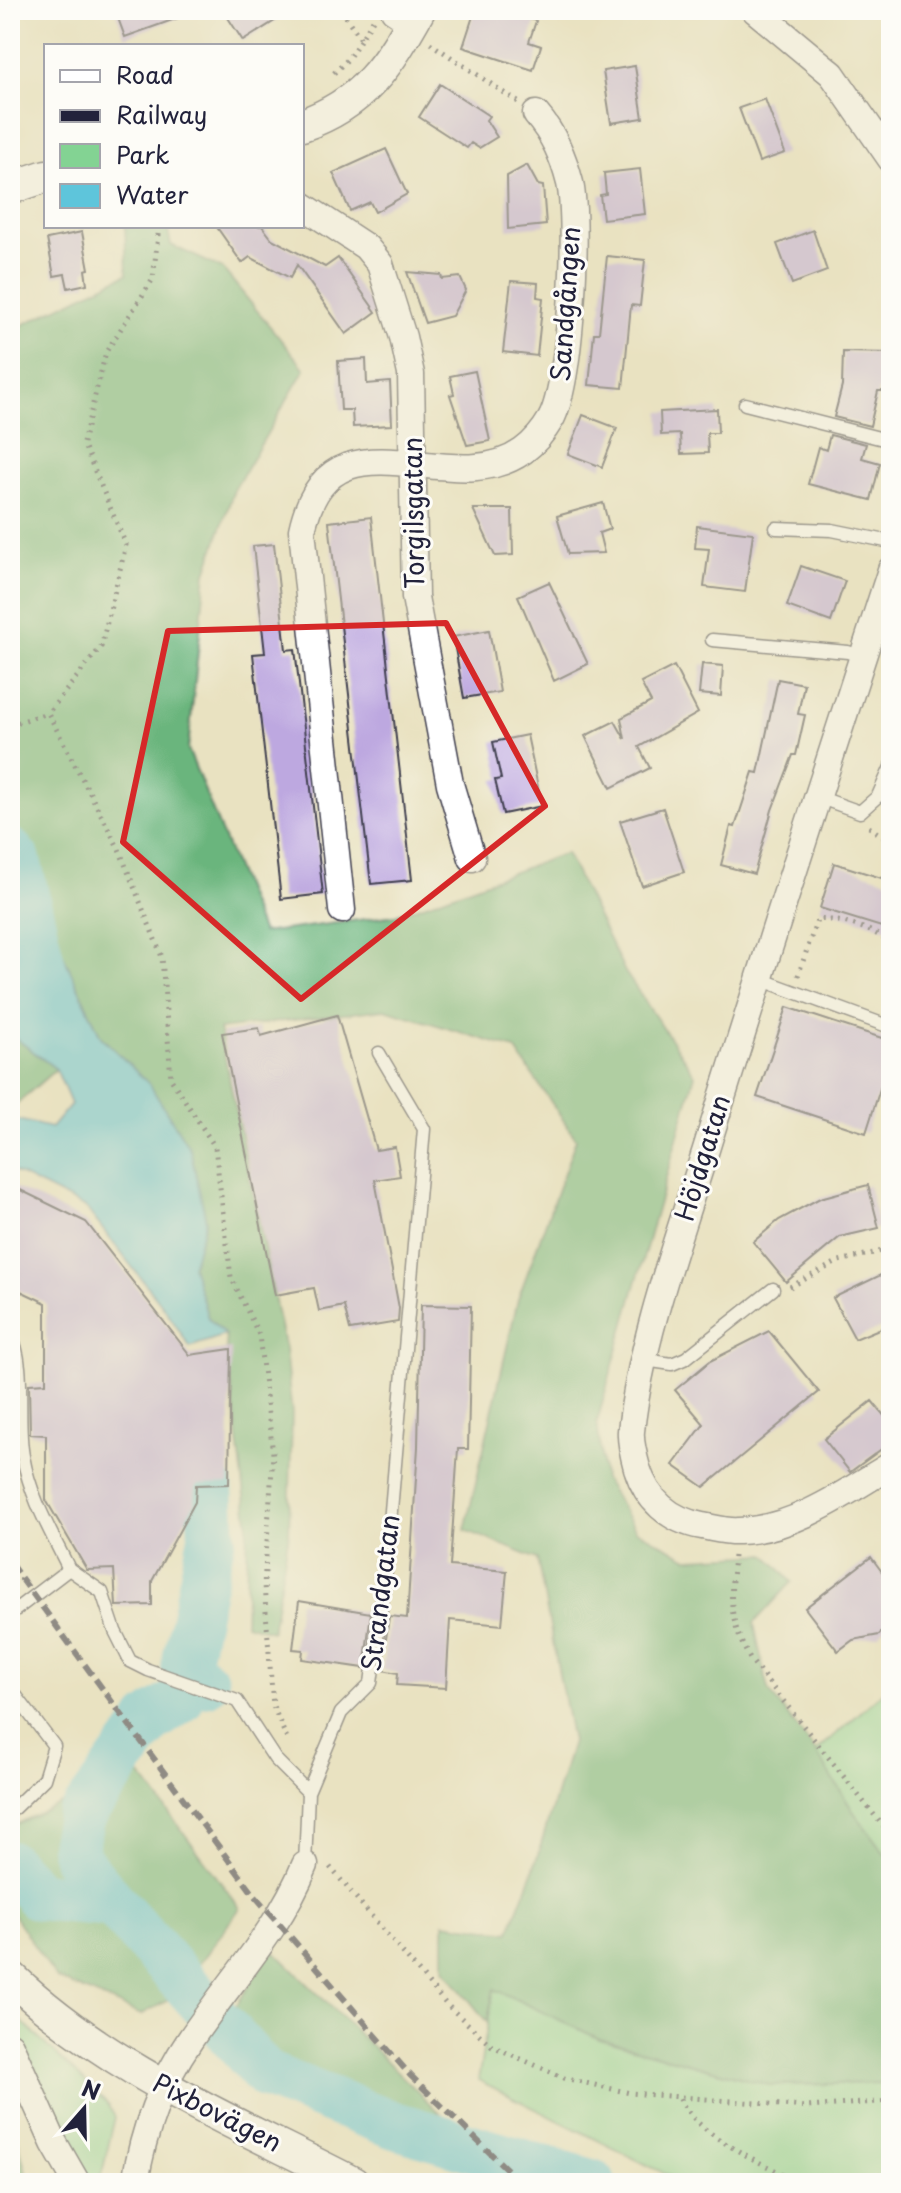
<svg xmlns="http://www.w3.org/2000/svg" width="901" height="2193" font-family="'Playpen Sans',sans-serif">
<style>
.green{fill:#83d393;stroke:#527a67;stroke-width:2}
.forest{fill:#6ab57d;stroke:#466c5c;stroke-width:2}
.water{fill:#5ec5db;stroke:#40748b;stroke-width:2}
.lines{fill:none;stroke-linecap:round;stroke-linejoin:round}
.river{stroke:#5ec5db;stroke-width:48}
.building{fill:#bda8e0}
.service-casing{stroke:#403f4f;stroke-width:15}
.minor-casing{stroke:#403f4f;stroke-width:29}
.tertiary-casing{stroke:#403f4f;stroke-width:35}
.path{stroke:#403f4f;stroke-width:5;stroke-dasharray:2 6;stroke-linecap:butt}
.service{stroke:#fff;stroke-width:12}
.minor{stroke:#fff;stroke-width:26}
.tertiary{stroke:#fff;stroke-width:32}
.rail{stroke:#22223b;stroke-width:6;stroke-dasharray:12 6;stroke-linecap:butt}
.marked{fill:none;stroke:#d62828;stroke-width:6;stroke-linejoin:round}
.labels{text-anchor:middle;stroke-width:6;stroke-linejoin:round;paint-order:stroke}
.street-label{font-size:26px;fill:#22223b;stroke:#fdfcf7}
</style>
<rect width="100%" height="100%" fill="#fdfcf7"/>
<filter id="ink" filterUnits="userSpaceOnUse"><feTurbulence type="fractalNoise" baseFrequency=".0125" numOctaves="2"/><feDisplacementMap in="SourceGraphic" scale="16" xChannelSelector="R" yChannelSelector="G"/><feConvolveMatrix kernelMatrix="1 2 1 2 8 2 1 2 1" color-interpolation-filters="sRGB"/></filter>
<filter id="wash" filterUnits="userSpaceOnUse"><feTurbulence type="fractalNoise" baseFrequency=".006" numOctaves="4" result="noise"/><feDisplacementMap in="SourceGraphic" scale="32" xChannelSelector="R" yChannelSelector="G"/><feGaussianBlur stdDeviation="1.8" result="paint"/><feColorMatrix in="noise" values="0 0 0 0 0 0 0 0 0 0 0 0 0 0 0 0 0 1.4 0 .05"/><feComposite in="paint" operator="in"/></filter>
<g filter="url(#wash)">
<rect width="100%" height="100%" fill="#e9e2c1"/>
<path class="green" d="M891 1685V1862L853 1811 816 1752Z
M494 1988 600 2039 768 2085 891 2083V2183H683L478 2080Z
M11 2015H15L105 2101 115 2117 100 2182 87 2178 69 2150Z"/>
<path class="forest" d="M125 226H167L171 245 223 269 305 369 234 490 206 573 188 749 262 933 396 915 566 853 625 972 695 1075 597 1422 604 1479 636 1530 688 1558 766 1554 792 1582 754 1623 768 1690 816 1752 853 1811 891 1862V2083L769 2085 600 2039 494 1989 487 2022 444 1969V1923L509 1932 532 1874 572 1742 537 1559 465 1530 518 1299 576 1139 515 1049 385 1009 219 1029 285 1350 292 1414 289 1533 272 1631 245 1624 248 1521 225 1335 208 1318 192 1266 206 1220 149 1084 101 1037 58 944 37 927 10 954V331L127 274Z
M10 1034 56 1069 13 1107 10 1106Z
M119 1746 240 1908 176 1996 141 2015 56 1978 10 1910V1827L76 1796Z
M272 1949 457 2130 389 2112 280 2060 231 2014Z
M10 2110 29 2183H10Z"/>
<path class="water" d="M37 927 58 944 101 1037 149 1084 190 1149 206 1220 192 1266 208 1318 225 1335 190 1347 165 1309 86 1208 10 1170V1118L51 1128 71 1104 56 1069 10 1034V954Z"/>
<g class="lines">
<path class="river" d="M10 852 17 861 49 996
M205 1683 185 1665 212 1537 209 1485
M180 1700 150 1721 81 1816 74 1846 78 1861 113 1903 266 2075 394 2125 592 2183
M10 1865 38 1896 113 1903"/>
</g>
<g id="blocks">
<path class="building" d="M115 10H192V13L125 37Z
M223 10H292L243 41Z
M475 10H502L536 21 529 42 541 46 533 70 463 47Z
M635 66 643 118 611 123 603 71Z
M440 84 489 116 486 120 497 137 479 148 471 143 467 148 419 117Z
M765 99 785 153 759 162 739 108Z
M386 149 407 194 375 212 370 202 350 211 333 173Z
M527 165 538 185 543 186 546 225 508 229 507 176Z
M640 169 645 214 603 219 600 195 606 194 604 173Z
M216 226H262L272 239 325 267 338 258 376 312 346 334 297 265 290 278 250 257 242 263Z
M813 230 827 271 792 284 777 244Z
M82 232 89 269 85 270 87 284 68 288 65 274 54 276 47 239Z
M607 256 645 260 640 306 631 305 623 388 589 385 594 333H599Z
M407 272 441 275 442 279 460 277 466 290 452 316 425 323Z
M511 281 538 283 537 297 543 298 537 356 503 352Z
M843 352 891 353V391H878L870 426 834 417 842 386Z
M366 359 367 384 390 382 392 425 353 427 352 410H341L338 361Z
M475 371 490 441 467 445 450 395 454 394 450 376Z
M717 409 718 433H707L708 453 681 454 680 434 661 435 660 412Z
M583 415 617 428 602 467 568 454Z
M830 435 866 444 862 458 880 463 871 500 808 484 818 447 826 450Z
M603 503 610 529 599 533 604 553 568 554 557 516Z
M473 509H512L513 555 495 556Z
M371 517 412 880 371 884 329 522Z
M697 526 753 533 745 592 704 587 709 549 695 548Z
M274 544 286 650 295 649 323 894 281 899 253 654 265 653 253 546Z
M801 566 845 581 831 622 787 606Z
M549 582 588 664 554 681 518 596Z
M489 630 500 692 464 698 453 637Z
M702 664 723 666 721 696 699 694Z
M674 666 698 713 639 747 650 768 611 788 585 736 615 721 625 739 621 718 651 702 641 683Z
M778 679 804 684 798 714 805 715 796 755H793L772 810 754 874 721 865 731 826 735 827 753 772 758 773Z
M527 735 542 806 503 814 495 780 501 779 493 742Z
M663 808 684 872 642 886 620 821Z
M834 863 891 881V930L820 908Z
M787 1007 891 1041V1069L887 1067 866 1133 757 1097Z
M337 1015 376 1150 395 1147 400 1176 375 1180 399 1308 398 1322 350 1330 344 1306 319 1311 314 1288 275 1295 222 1033 259 1028 261 1036Z
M10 1185 86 1222 190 1355 231 1349 229 1484 196 1485 195 1502 152 1581V1605L116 1606 114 1569 87 1570 46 1500V1435L30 1434 29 1384 46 1383V1303L10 1286Z
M868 1185 879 1228 840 1237 786 1282 753 1242 779 1220 820 1198Z
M891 1270V1324L855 1339 833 1298Z
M421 1305 471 1306 468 1449H458L450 1566 507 1571 502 1625 450 1620 446 1688 397 1685 398 1673 382 1670 389 1616 407 1618 418 1447Z
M769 1331 819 1392 704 1487 673 1465 704 1424 675 1390 710 1361Z
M872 1401 891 1424V1442L850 1472 824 1439Z
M871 1557 891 1584 887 1626 879 1635 853 1640 838 1651 805 1608Z
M299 1601 371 1613 364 1668 302 1659 303 1650 293 1649Z"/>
</g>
</g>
<g filter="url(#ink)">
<use href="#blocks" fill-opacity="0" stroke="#403f4f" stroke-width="2"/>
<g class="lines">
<defs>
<path id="service" d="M745 404 891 441
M776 528 832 530 891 542
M712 640 848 652 863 657
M818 797 860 812 878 796 891 767
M757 978 890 1027
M10 1334C27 1364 16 1421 23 1456 30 1497 51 1532 69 1569
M645 1360 672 1364 686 1358 773 1289
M10 1614 69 1569 102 1592 115 1631 130 1661 148 1670 237 1701 275 1759 308 1792
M10 1688 54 1746 44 1779 10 1812
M305 1865 308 1792 341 1713 371 1683 385 1580 424 1129 379 1053"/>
<path id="minor" d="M394 10 412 22
M755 10 832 74 891 159
M302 205 366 247 380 264 403 337 411 374 415 597 450 784 472 858
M891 570C829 761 767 951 708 1143 680 1233 641 1338 631 1431 630 1442 634 1457 637 1468 647 1500 669 1520 702 1526 714 1528 727 1532 739 1531 793 1530 847 1492 891 1465
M342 910 302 530C330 401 450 504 523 451 534 443 544 431 551 419 571 382 579 226 570 183 563 156 554 135 536 114
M10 2045 54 2143 77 2183
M135 2183C143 2131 160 2084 190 2040 229 1982 279 1930 305 1865"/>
<path id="tertiary" d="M302 125C365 103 388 65 419 10
M10 188 46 176
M10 1976C108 2070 235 2122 353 2183"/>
</defs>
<use href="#service" class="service-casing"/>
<use href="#minor" class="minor-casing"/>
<use href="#tertiary" class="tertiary-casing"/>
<path class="path" d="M341 10 361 39
M430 43 518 102
M334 73 348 59 373 20
M159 226 153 279 106 352 83 443 126 545 101 647 48 713 119 849 162 957 171 1079 215 1147 231 1277 259 1335 273 1454 264 1585 273 1706 287 1739
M10 725 47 713
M869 827 891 842
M798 976 817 920C836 917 879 930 891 945
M886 1010 891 996
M790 1287 839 1261 891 1249
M734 1556C730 1600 728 1619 750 1659L891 1836
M330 1867 446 2004 492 2046 564 2078 630 2093 807 2107 891 2101
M680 2098C694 2135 766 2165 801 2183"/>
<use href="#service" class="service"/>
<use href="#minor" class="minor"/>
<use href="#tertiary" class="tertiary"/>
<path class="rail" d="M10 1563 255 1896 410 2075 521 2183"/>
</g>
</g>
<path d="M0 0H901V2193H0ZM446 623 545 806 301 999 123 842 168 631Z" fill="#e9e2c1" fill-opacity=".55" fill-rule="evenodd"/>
<path class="marked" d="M446 623 545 806 301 999 123 842 168 631Z"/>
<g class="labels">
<g class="street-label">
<text transform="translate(566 304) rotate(-86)" y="9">Sandgången</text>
<text transform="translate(414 513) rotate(-91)" y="9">Torgilsgatan</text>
<text transform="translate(703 1158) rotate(-73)" y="9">Höjdgatan</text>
<text transform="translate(381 1593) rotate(-83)" y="9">Strandgatan</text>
<text transform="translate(217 2113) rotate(27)" y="9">Pixbovägen</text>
</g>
</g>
<rect width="901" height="2193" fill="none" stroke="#fdfcf7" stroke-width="40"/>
<rect x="44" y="44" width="260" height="184" fill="#fdfcf7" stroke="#a5a5ac" stroke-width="2"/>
<rect x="60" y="70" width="40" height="12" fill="#ffffff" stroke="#a5a5ac" stroke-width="2"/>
<text x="116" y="84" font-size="24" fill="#22223b">Road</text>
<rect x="60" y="110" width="40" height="12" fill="#22223b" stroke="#a5a5ac" stroke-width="2"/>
<text x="116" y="124" font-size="24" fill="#22223b">Railway</text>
<rect x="60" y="144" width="40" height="24" fill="#83d393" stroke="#a5a5ac" stroke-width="2"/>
<text x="116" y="164" font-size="24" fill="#22223b">Park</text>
<rect x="60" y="184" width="40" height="24" fill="#5ec5db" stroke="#a5a5ac" stroke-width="2"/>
<text x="116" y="204" font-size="24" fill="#22223b">Water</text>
<g transform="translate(84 2109) rotate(20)" stroke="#fdfcf7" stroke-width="6" paint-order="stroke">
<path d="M0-6L14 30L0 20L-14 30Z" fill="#22223b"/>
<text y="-12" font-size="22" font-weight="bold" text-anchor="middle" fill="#22223b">N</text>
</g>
</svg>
